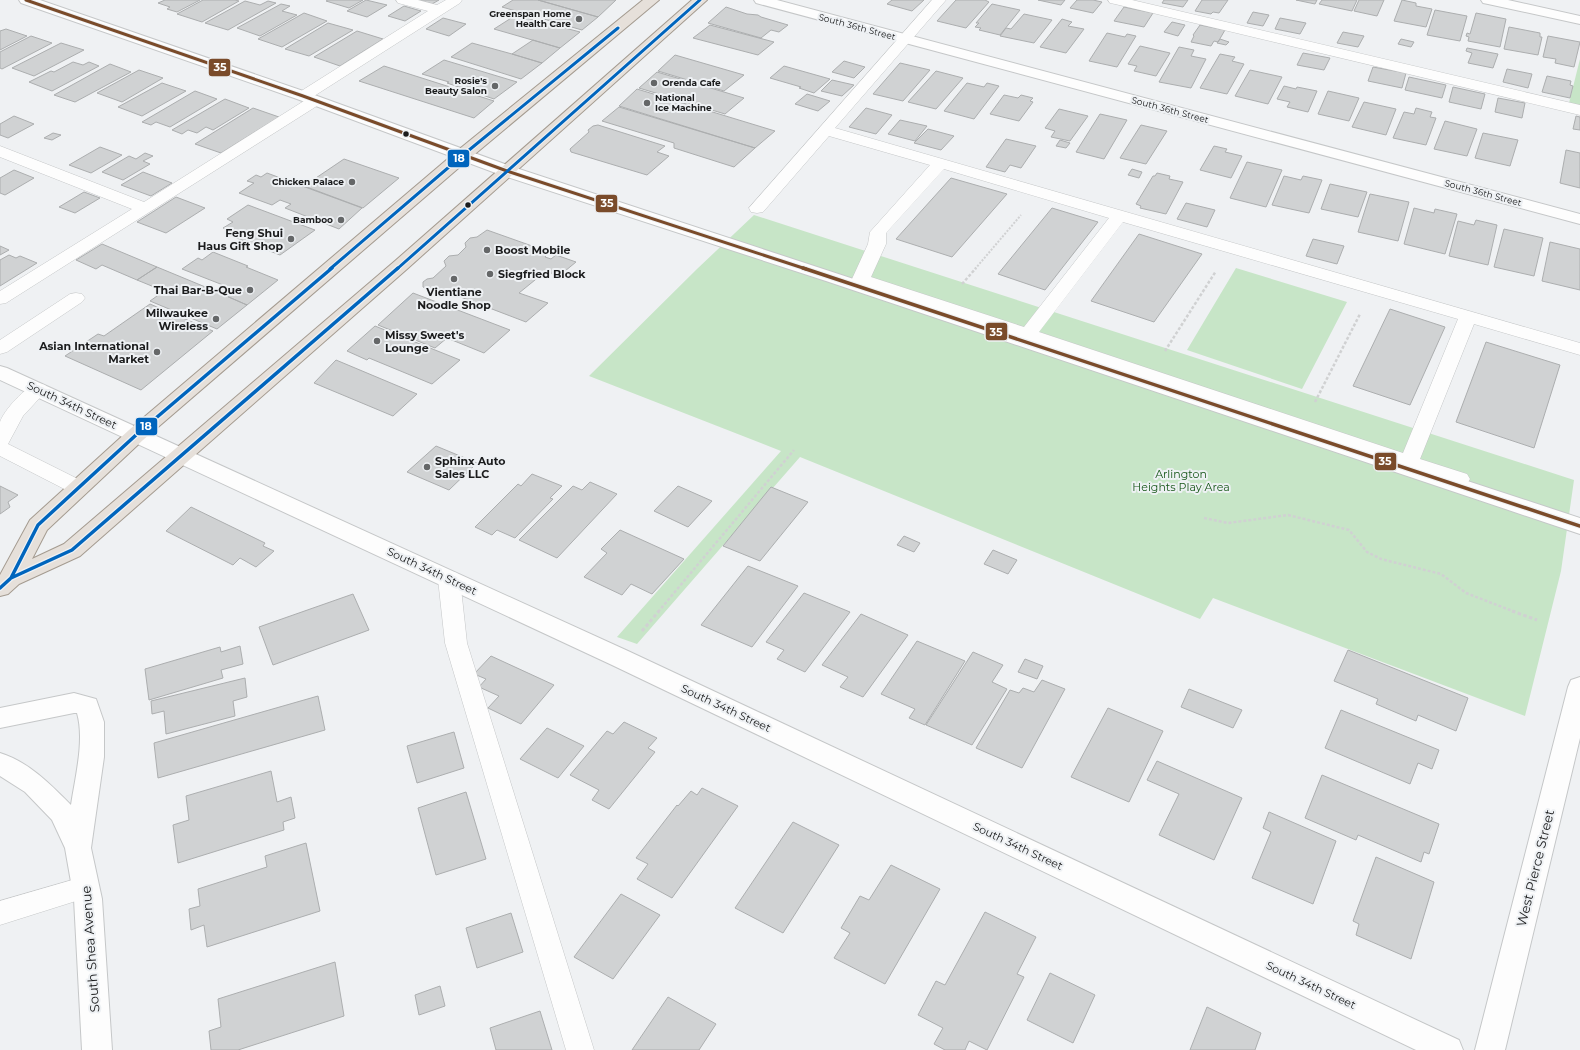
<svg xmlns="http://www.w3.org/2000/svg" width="1580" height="1050" font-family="Montserrat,sans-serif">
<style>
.green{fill:#c7e5c7}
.building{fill:#d0d2d3;stroke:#acaeaf}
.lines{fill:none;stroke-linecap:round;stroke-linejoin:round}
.lane-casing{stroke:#c5c7c8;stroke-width:1}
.street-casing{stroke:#c5c7c8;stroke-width:2}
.secondary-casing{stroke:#c5c7c8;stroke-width:2}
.primary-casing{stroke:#a49b90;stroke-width:2}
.path-far2{stroke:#d0d1d2;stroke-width:2;stroke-dasharray:2 1.5;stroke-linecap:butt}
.path-far1{stroke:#d0d1d2;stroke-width:2.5;stroke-dasharray:3 2;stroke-linecap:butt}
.path{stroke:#d0d1d2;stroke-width:3;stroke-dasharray:3.5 2.5;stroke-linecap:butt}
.lane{fill:#fdfdfd;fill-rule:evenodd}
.street{fill:#fdfdfd;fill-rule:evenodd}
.secondary{fill:#fdfdfd;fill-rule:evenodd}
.primary{fill:#e6e0da;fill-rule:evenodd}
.bus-1-far1-casing{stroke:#eef1f4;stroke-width:5}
.bus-1-casing{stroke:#eef1f4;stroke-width:6}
.bus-2-far1-casing{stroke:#eef1f4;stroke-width:5}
.bus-2-casing{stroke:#eef1f4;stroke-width:6}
.bus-1-far1{stroke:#7a4b2a;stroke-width:3}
.bus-1{stroke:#7a4b2a;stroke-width:3.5}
.bus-2-far1{stroke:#0065bd;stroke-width:3}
.bus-2{stroke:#0065bd;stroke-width:3.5}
.poi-dot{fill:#656768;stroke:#eef1f4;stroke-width:1.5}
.bus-dot{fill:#1b1c1d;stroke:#eef1f4;stroke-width:1.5}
.labels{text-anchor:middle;stroke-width:4;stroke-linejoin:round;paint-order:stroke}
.far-poi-label{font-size:9px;font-weight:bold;fill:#1b1c1d;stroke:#eef1f4;text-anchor:end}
.far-street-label{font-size:9px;fill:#1b1c1d;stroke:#eef1f4}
.poi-label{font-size:11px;font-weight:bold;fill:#1b1c1d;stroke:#eef1f4;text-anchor:end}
.street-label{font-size:11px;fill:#1b1c1d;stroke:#eef1f4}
.park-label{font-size:11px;fill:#145516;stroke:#eef1f4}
.near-street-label{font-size:13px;fill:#1b1c1d;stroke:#eef1f4}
.line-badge{stroke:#eef1f4;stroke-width:1.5}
.badge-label{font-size:11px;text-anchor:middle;font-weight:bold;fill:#fff}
</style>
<rect width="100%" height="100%" fill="#eff1f3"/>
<path class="green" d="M1580 59V106L1569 103Z
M754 215 1574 480 1561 571 1525 716 1213 598 1200 619 800 457 637 644 617 637 781 451 589 376 697 269Z
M1236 268 1347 302 1302 389 1187 350Z"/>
<path class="building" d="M165 0H200L177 12 167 9 170 7 158 3Z
M203 0H235L239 1 202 22 177 14Z
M328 0H363L349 8 326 1Z
M366 0 387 5 367 17 347 11Z
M417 0H439L432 4Z
M513 0H538L598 17 582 30 502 7Z
M538 0H616L598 17Z
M892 0H924L912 11 887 4Z
M956 0H985L989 2 966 28 937 21Z
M1038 0H1065L1061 5Z
M1077 0H1093L1102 2 1093 13 1070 8Z
M1164 0H1188L1183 7 1162 3Z
M1202 0H1228L1219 13 1213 12 1211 14 1195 11Z
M1296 0H1317L1315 4Z
M1322 0H1357L1352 11 1319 4Z
M1359 0H1384L1377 16 1354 11Z
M1402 0 1416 3V6L1432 9 1426 27 1394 21Z
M245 1 260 5 268 1 276 3 228 30 205 23Z
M281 4 290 6 282 11 297 15 260 36 237 28Z
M992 4 1020 10 1000 35 979 30 981 28 975 27 979 23H976Z
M404 6 421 11 405 21 388 16Z
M726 7 747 14 758 15 761 17 788 25 779 32 771 30 761 38 708 23Z
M1124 7 1153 13 1144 27 1114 21Z
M1435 10 1467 16 1460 41 1427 35Z
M1253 12 1269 15 1263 26 1247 23Z
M304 13 327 21 282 47 258 39Z
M1476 13 1506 19 1500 47 1468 41 1469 37 1466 36 1467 33 1470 34Z
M1024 14 1052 20 1034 43 1000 36 1006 28 1011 29Z
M516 15 580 32 560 48 494 29Z
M443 18 466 24 449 36 426 29Z
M1280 18 1306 23 1300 34 1275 29Z
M1062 19 1072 22 1068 26 1084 29 1066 53 1040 47Z
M1172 22 1185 25 1178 36 1164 32Z
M328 23 353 30 309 56 285 49Z
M710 25 774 42 758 55 693 38Z
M1200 25 1225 30 1218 42 1214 41 1211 46 1191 42 1194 36 1193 35Z
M1509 27 1540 33V37H1542L1538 55 1504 49Z
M6 29 27 36 0 50V31Z
M357 31 383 39 340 66 314 57Z
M1343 32 1364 36 1358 47 1337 43Z
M1107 33 1125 37 1127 34 1136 36 1117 67 1089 61Z
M31 36 52 43 2 69 0 68V52Z
M1548 36 1580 42 1574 67 1555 63 1556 59 1543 57Z
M1220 39 1229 42 1226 45 1217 43Z
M1401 39 1414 42 1411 47 1398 44Z
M533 40 560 48 542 63 512 54Z
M61 43 84 50 34 76 12 68Z
M472 43 512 54 542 63 521 79 451 57Z
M1140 46 1170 53 1156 76 1134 71 1137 66 1128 64Z
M1179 47 1194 50 1191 56 1206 59 1191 88 1159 82Z
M1467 48 1498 54 1493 68 1468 63 1472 53 1466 51Z
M1303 53 1330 58 1324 70 1297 65Z
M1220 54 1235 57 1232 61 1244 64 1227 94 1200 88Z
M675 55 744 75 724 91 658 71Z
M444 60 517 82 494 99 447 83 449 82 422 74Z
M844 61 865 67 854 78 832 72Z
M73 62 83 65 89 62 99 66 52 91 29 82 51 71 54 72Z
M900 63 930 70 903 101 873 94Z
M110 64 131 72 75 102 54 95Z
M384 66 494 101 474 118 359 81Z
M784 66 830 79 814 93 799 88 801 87 770 78Z
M1373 67 1406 73 1402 88 1368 81Z
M1507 69 1532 74 1528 88 1503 82Z
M139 70 163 78 122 102 97 93Z
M1250 70 1282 77 1268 104 1235 96Z
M936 71 963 78 936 109 908 102Z
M657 72 744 98 725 114 639 88Z
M1547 76 1571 81 1570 85 1573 86 1570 98 1542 92Z
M1409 77 1446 85 1442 98 1405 90Z
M832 80 854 85 842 96 821 91Z
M162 83 186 91 142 116 118 107Z
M967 83 984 87 987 83 999 86 974 119 944 111Z
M1284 86 1296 89 1297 87 1317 91 1308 112 1287 107 1290 102 1277 99Z
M1453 87 1485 94 1481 109 1449 102Z
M637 89 775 131 755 148 619 106Z
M195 91 217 99 170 127 156 122 151 125 142 122Z
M1328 91 1359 98 1349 121 1318 114Z
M807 94 830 101 818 111 795 104Z
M1004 95 1018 98 1021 95 1033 98 1030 101 1033 102 1019 121 990 114Z
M1498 98 1525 103 1522 118 1495 112Z
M225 99 249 108 213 130 206 127 197 133 188 130 182 134 172 130Z
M1364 102 1396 109 1386 135 1352 127Z
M619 107 755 148 734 167 674 148V143L602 121Z
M253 108 279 117 221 153 195 144Z
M866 108 892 115 876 134 849 127Z
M1416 108 1432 112 1430 117 1436 118 1426 145 1393 138 1404 112 1414 114Z
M1059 109 1088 116 1070 141 1051 137 1055 131 1045 128Z
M1100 114 1127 120 1104 159 1076 152Z
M14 116 34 124 8 138 0 135V124Z
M1576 116 1580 117V130L1573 129Z
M900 120 927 126 915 141 888 134Z
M1445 121 1477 129 1467 156 1434 149Z
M598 125 665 146 657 152 669 156 647 175 571 152 570 149 589 132 588 130 593 126Z
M1141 125 1167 131 1146 164 1120 158Z
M928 129 954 136 941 150 914 143Z
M53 133 61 135 52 140 44 138Z
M1483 133 1518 140 1510 166 1475 158Z
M1006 139 1036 146 1021 168 1010 165 1005 172 986 167Z
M1060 140 1070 143 1066 148 1056 146Z
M1214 146 1227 149 1225 152 1242 156 1231 178 1200 170Z
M100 147 122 155 91 173 69 165Z
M1566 150 1580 153V188L1560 183Z
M145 153 153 156 143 161 150 164 123 180 102 172 129 156 136 159Z
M344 159 399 178 363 208 304 186Z
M1247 162 1282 170 1266 207 1230 198Z
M1132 169 1142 172 1139 178 1128 175Z
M14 170 34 178 5 195 0 193V178Z
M143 172 172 183 151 196 121 185Z
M267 173 362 208 339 229 285 208 291 204 280 200 272 205 239 193 254 183 247 181 256 175 261 177Z
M1157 173 1170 176 1169 179 1183 182 1166 214 1140 208 1141 206 1136 204 1153 176H1155Z
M1284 176 1301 180 1303 176 1322 180 1309 213 1272 205Z
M951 178 1007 194 952 257 896 239Z
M1330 184 1367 192 1358 217 1321 209Z
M84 192 100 198 75 213 59 207Z
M1370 194 1409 202 1398 241 1358 232Z
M176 197 205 208 166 233 137 222Z
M1186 203 1215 210 1207 227 1177 219Z
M248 205 315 230 280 255 229 235 234 232 223 228 233 222 227 219Z
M1052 208 1098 222 1045 290 998 274Z
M1414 208 1434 213 1435 209 1457 214 1445 254 1404 244Z
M1476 220 1497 225 1488 265 1449 256 1458 221 1474 225Z
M1504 229 1543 238 1534 276 1494 267Z
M487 230 549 252 545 257 551 259 556 255 576 262 559 276 546 271 519 293 548 303 526 322 437 288 429 290 423 287V282L427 279 433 278 446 266 444 261 449 256 458 255 466 247 465 243 470 238 477 237Z
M1139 234 1202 254 1154 322 1091 301Z
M1313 239 1344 246 1337 264 1306 256Z
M1550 242 1580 249V290L1542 281Z
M102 244 157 267 137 280 102 265 96 269 76 260Z
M0 246 9 250 0 255Z
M213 252 248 266 246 267 278 280 247 305 215 291 223 285 182 269 198 258 202 260Z
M9 255 16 258 20 256 37 263 0 286V260Z
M157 267 215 291 247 305 217 329 150 301 164 291 137 280Z
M413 293 510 330 484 353 447 338 435 348 378 325Z
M150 304 213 331 141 390 65 356 98 334 104 336Z
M1390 309 1445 327 1410 405 1353 386Z
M375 326 460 360 432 384 369 358 367 360 347 351Z
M1486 342 1560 365 1534 448 1456 422Z
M336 360 417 394 393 416 314 383Z
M436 446 477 463 449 490 407 472Z
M532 474 562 486 550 498 553 499 515 538 497 530 492 535 475 527 518 484 521 486Z
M590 482 617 494 557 558 519 540 573 486 582 490Z
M0 486 18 495 8 502 10 507 0 514Z
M678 486 712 501 688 527 654 511Z
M771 487 808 502 760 561 723 546Z
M191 507 265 543 263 546 274 551 256 567 240 558 233 565 166 531Z
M620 530 684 559 652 594 631 584 622 595 584 577 607 553 601 549Z
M904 536 920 543 914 552 897 545Z
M993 550 1017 560 1008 574 984 564Z
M748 566 798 586 752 647 701 625Z
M804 593 850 612 805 672 777 659 784 650 766 642Z
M353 594 369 630 273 665 259 627Z
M861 614 908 635 863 697 840 687 848 677 822 665Z
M917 641 965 661 925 725 909 718 915 709 881 694Z
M240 646 243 664 221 670 223 678 149 700 145 669 220 647 221 652Z
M1348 650 1468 698 1456 731 1418 715 1416 721 1376 704 1378 699 1334 681Z
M973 652 1003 665 992 682 1007 689 972 745 926 725Z
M491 656 554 685 521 724 488 708 499 696 479 687 486 679 474 674Z
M1025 659 1043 666 1037 679 1018 672Z
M245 678 247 697 233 701 235 716 166 734 164 711 152 714 151 701Z
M1042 680 1065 689 1022 768 976 748 1010 690 1019 693 1023 688 1034 692Z
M1189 689 1242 710 1233 728 1181 707Z
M318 696 325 730 158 778 154 743Z
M1108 708 1163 731 1129 802 1071 777Z
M1341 710 1439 750 1432 769 1418 763 1410 784 1325 748Z
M624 722 657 738 648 748 655 752 609 809 592 800 599 790 570 775 607 731 613 734Z
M547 728 584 746 558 778 520 759Z
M454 732 464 768 417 783 407 746Z
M1157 761 1242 798 1214 860 1159 835 1179 794 1147 780Z
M271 771 277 802 291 797 295 818 283 822 284 830 178 863 173 825 189 820 186 796Z
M1322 775 1439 824 1429 854 1424 852 1421 862 1358 835 1356 840 1305 818Z
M702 788 738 806 672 898 637 879 648 864 636 858 677 805 678 806 691 791 697 795Z
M466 792 486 859 436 875 418 808Z
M1269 812 1336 841 1313 904 1252 878 1271 832 1263 828Z
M793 822 839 845 783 933 735 908Z
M306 843 320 911 207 947 204 925 191 930 189 909 200 906 198 889 267 867 265 856Z
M1376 857 1434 882 1411 959 1356 935 1359 924 1353 921Z
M891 865 940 889 885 984 834 958 850 933 841 928 860 896 869 900Z
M621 894 660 915 613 979 574 957Z
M985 912 1036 937 1017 974 1024 977 987 1050 969 1041 965 1050H945L934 1044 943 1028 918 1015 936 981 945 985Z
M511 913 523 952 477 968 466 928Z
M335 962 344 1016 238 1050H211L209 1031 221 1027 218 999Z
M1050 973 1095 995 1073 1043 1027 1020Z
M440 986 445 1006 419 1015 415 995Z
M668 997 716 1024 699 1050H632Z
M1207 1007 1261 1033 1255 1050H1190Z
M540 1011 552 1050H496L490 1028Z"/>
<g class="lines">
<defs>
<path id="lane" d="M396 0H418L437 5 446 0H462L460 3 311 98H320L322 101 320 104 6 303 0 304V291L132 209 0 157V146L144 202 307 99H298L296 96 298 93 428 11 398 3Z
M932 0H946L835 128 1580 343V355L1474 324 1420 459 1467 474 1470 479 1467 484 1460 486 855 283 852 279 868 244 870 232 930 165 829 136 763 212 757 213 751 212 749 208ZM944 169 1109 218 1024 327 871 277 886 244V233ZM1123 222 1458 319 1403 453 1039 332Z
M1108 0H1132L1580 105V115L1115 4 1110 3Z
M76 293 82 294 85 298 82 302 7 352 0 354V340L70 294Z
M38 383 45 385 48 389 23 416 8 444 86 483 89 488 86 493 79 495 72 493 0 456C0 446 0 432 0 422 4 410 26 386 38 383Z
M449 571 457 573 460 579 467 643 594 1050H566L445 643 438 579 441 573Z
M86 876 95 879 99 887 95 895 0 925V901Z"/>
<path id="street" d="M754 0H777L1580 214V224L756 3Z
M1481 0H1508L1580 16V24L1488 4 1483 3Z
M0 366 7 368 628 651 1459 1040 1463 1050H1416L612 665 0 380Z
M1580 677V738L1505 1050H1475L1568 687 1571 680Z
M74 693 96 699 104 722V757L91 848 102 899 112 1050H82L74 899 65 848 52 820 25 792 0 776V753C29 762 50 784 71 805 75 778 85 740 77 713H74L0 728V708Z"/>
<path id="secondary" d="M19 0H40L309 93 513 167 1580 518V534L826 281 501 175 297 99 21 3Z"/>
<path id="primary" d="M643 0H659L469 159 143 440 47 530 32 559 64 544 395 261 692 0H707L407 269 80 556 19 584 8 594 0 596V575L30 520 129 430 457 151Z"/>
</defs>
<use href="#lane" class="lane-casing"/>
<use href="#street" class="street-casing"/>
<use href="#secondary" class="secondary-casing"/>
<use href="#primary" class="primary-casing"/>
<path class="path-far2" d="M975 269 1021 215"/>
<path class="path-far1" d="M962 284 976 268
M1165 351 1216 271
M1315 402 1360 314
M1204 518 1228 523 1288 515 1349 530 1367 552 1381 559 1441 574 1466 593 1515 612
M658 612 794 450"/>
<path class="path" d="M1512 611 1537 620
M642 631 659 611"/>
<use href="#lane" class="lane"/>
<use href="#street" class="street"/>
<use href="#secondary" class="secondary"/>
<use href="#primary" class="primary"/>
<defs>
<path id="bus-1-far1" d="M26 0 303 96 507 171 806 269"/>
<path id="bus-1" d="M803 268 1580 526"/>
<path id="bus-2-far1" d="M330 269 463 155 618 28
M397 269 700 0"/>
<path id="bus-2" d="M11 578 38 525 136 435 332 268
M0 588 11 578 72 550 398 268"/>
</defs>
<use href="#bus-1-far1" class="bus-1-far1-casing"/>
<use href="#bus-1" class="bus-1-casing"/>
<use href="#bus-2-far1" class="bus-2-far1-casing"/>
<use href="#bus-2" class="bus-2-casing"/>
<use href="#bus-1-far1" class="bus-1-far1"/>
<use href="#bus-1" class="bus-1"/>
<use href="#bus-2-far1" class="bus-2-far1"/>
<use href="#bus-2" class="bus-2"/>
</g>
<g class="poi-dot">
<circle cx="579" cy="19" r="4"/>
<circle cx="654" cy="83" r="4"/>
<circle cx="495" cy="86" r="4"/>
<circle cx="647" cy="103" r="4"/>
<circle cx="352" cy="182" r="4"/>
<circle cx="341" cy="220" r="4"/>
<circle cx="291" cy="239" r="4"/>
<circle cx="487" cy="250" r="4"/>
<circle cx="490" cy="274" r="4"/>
<circle cx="454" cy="279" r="4"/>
<circle cx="250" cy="290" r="4"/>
<circle cx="216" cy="319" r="4"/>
<circle cx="377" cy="341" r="4"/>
<circle cx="157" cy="352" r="4"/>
<circle cx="427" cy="467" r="4"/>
</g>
<g class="bus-dot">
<circle cx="406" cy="134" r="3.5"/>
<circle cx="468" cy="205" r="3.5"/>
</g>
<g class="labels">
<g class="far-poi-label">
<text x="571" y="17">Greenspan Home<tspan x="571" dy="10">Health Care</tspan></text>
<text x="487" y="84">Rosie's<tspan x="487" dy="10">Beauty Salon</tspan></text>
<text x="662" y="86" text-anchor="start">Orenda Cafe</text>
<text x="655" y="101" text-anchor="start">National<tspan x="655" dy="10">Ice Machine</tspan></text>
<text x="344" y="185">Chicken Palace</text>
<text x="333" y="223">Bamboo</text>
</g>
<g class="far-street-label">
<text transform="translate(857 27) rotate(15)" y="3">South 36th Street</text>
<text transform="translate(1170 110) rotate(15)" y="3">South 36th Street</text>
<text transform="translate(1483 193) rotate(15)" y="3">South 36th Street</text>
</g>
<g class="poi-label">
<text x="283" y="237">Feng Shui<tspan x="283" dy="13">Haus Gift Shop</tspan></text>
<text x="495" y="254" text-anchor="start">Boost Mobile</text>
<text x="498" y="278" text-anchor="start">Siegfried Block</text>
<text x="242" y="294">Thai Bar-B-Que</text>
<text x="454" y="296" text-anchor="middle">Vientiane<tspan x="454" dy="13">Noodle Shop</tspan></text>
<text x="208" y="317">Milwaukee<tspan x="208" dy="13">Wireless</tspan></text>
<text x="385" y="339" text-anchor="start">Missy Sweet's<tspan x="385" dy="13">Lounge</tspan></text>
<text x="149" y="350">Asian International<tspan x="149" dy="13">Market</tspan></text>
<text x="435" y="465" text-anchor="start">Sphinx Auto<tspan x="435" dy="13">Sales LLC</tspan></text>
</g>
<g class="street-label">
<text transform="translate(72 405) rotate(25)" y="4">South 34th Street</text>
<text transform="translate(432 571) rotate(25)" y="4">South 34th Street</text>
<text transform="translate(726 708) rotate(25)" y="4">South 34th Street</text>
<text transform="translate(1018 846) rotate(25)" y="4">South 34th Street</text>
<text transform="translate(1311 985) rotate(25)" y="4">South 34th Street</text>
</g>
<g class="park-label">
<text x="1181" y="478">Arlington<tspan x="1181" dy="13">Heights Play Area</tspan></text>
</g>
<g class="near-street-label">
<text transform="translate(1535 868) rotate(-76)" y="5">West Pierce Street</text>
<text transform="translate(90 949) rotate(-94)" y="5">South Shea Avenue</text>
</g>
</g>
<g class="line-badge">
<rect x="208" y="58" width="23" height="19" rx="4" fill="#7a4b2a"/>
<rect x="447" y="149" width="23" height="19" rx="4" fill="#0065bd"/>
<rect x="595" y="194" width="23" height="19" rx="4" fill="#7a4b2a"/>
<rect x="985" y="322" width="23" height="19" rx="4" fill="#7a4b2a"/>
<rect x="135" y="417" width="23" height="19" rx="4" fill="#0065bd"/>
<rect x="1374" y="452" width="23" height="19" rx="4" fill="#7a4b2a"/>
</g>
<g class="badge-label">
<text x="220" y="71">35</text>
<text x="459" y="162">18</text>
<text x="607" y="207">35</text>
<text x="996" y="336">35</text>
<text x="146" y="430">18</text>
<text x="1385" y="465">35</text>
</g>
</svg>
